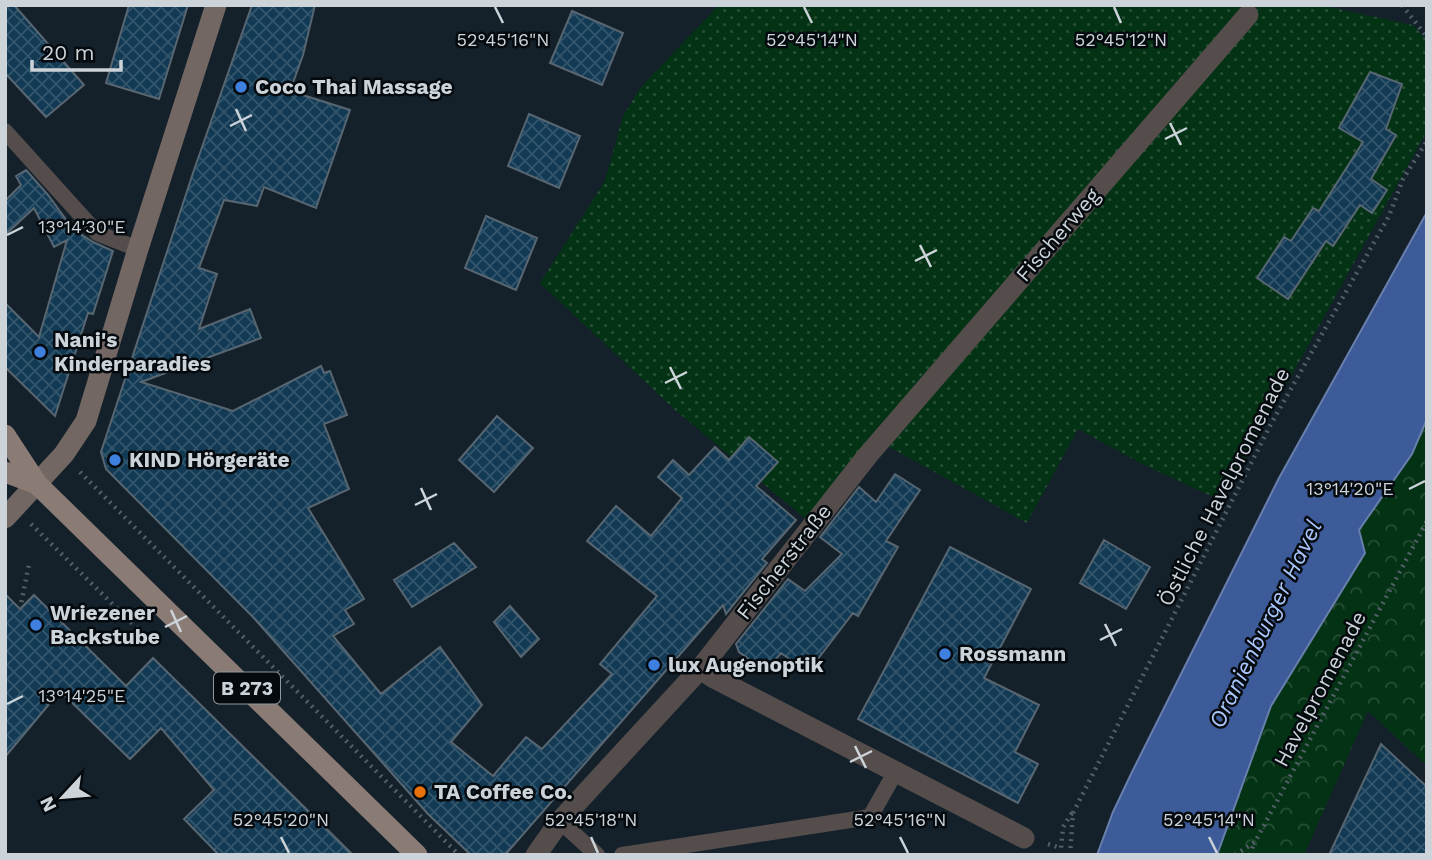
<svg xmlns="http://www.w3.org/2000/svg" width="1432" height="860" font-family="'Work Sans',sans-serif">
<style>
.park{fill:url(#park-crowns)}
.garden{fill:url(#garden-dots)}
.water{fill:#3d5a99;stroke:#687fac;stroke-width:2}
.building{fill:url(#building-cross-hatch);stroke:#586672;stroke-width:2}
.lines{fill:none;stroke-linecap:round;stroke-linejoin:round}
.path{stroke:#535f67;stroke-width:4.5;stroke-dasharray:2 5;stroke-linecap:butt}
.lane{stroke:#554d4b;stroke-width:16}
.street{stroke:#554d4b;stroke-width:21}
.secondary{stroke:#736763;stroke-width:21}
.primary{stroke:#8b7b75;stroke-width:21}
.ticks{fill:none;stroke:#ccd4da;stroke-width:2.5}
.shop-dot{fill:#3f7fe0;stroke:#050a0e;stroke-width:2.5}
.food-dot{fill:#e8710a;stroke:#050a0e;stroke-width:2.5}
.labels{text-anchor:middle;stroke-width:5;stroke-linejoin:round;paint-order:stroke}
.shield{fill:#050a0e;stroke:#90979d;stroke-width:2}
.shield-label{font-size:19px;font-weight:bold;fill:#ccd4da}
.poi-label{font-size:21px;font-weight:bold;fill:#ccd4da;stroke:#050a0e;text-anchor:start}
.street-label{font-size:21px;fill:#ccd4da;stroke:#050a0e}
.water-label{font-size:23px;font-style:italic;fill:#aac6fc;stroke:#050a0e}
.ticks-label{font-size:18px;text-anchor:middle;fill:#ccd4da;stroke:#050a0e;stroke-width:5;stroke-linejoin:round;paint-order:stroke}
</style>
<defs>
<pattern id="park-crowns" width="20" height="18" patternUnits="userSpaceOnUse" patternTransform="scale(1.75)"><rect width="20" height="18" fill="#043215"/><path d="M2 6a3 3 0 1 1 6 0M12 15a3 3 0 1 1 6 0" fill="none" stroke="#274f36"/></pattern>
<pattern id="garden-dots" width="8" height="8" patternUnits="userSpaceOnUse" patternTransform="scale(1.75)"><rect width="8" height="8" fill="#043215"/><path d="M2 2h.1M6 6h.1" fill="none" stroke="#274f36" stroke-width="1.8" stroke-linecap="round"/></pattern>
<pattern id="building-cross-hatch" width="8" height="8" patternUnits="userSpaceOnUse" patternTransform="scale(1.75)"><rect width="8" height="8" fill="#123a54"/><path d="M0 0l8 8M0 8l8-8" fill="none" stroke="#33566c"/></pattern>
</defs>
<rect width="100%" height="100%" fill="#14212a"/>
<path class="park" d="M1427 419V766L1368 711 1304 855H1217L1271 706 1365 553 1359 530 1412 454Z"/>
<path class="garden" d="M722 5H1320L1413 25 1427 40V131L1222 501 1142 464 1078 429 1027 523 873 438 807 520 675 410 540 283 605 181 623 116 640 88 717 7Z"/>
<path class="water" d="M1427 212V419L1412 454 1359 530 1365 553 1271 706 1217 855H1097L1113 812 1132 772 1279 478Z"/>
<path class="building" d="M5 5H14L84 85 46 117 5 73Z
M129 5H188L159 99 106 83Z
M252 5H315L303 55 290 91 350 110 316 208 264 187 257 206 224 200 199 268 217 274 199 329 250 309 261 338 141 382 233 411 321 366 324 373 330 371 347 415 324 424 349 489 308 508 364 599 345 610 354 624 333 636 381 694 440 647 482 705 451 742 493 776 526 737 542 749 612 674 600 664 657 596 587 541 616 506 651 536 682 498 658 477 673 460 689 475 715 447 729 460 749 437 778 462 756 486 796 520 762 559 767 563 726 614 723 605 505 855H471L428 814 253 617 106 469 101 452 194 170Z
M572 11 623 33 602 85 550 63Z
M1370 72 1402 84 1386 129 1396 135 1371 179 1387 190 1372 213 1360 205 1333 246 1326 241 1288 299 1257 278 1284 237 1291 241 1313 208 1319 211 1363 142 1339 128Z
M529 114 580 136 559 188 508 166Z
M26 170 48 195 73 229 93 242 113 251 93 314 88 313 55 416 5 367V303L39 337 67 240 54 247 34 208 5 235V201L21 185 16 176Z
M486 216 537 238 516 290 465 268Z
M497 416 533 448 494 492 459 460Z
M895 474 920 490 886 541 898 547 858 616 853 613 808 672 781 653 766 671 739 652 736 644 788 579 805 591 842 554 820 537 859 487 876 502Z
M1104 540 1150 567 1126 609 1080 583Z
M454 543 476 567 412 607 394 580Z
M950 547 1031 589 984 678 1039 705 1015 752 1038 764 1018 803 858 719Z
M5 594 20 609 34 595 126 686 153 658 353 855H219L184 819 214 790 161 728 130 759 60 691 5 757Z
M510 606 539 639 521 657 494 622Z
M1381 744 1427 787V855H1329Z"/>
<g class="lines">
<path class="path" d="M1402 5 1427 37
M80 472 459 855
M31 524 145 636
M20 609 29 564
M1048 844 1061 848 1063 827 1072 813
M1070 855 1073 813 1271 424 1389 216 1403 179 1427 141
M1235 855 1255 842 1427 521
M1250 855 1254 843"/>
<path class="lane" d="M5 131 97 233 138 249
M560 821 597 855
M622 855 870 817 896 771"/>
<path class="street" d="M700 669 714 678 1024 838
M536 855 560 821 700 669 868 455 1248 15"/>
<path class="secondary" d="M5 518 64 454 86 421 138 249 216 5"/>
<path class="primary" d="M5 435 37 484 417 855
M5 472 37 484"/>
</g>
<path class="ticks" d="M495 7 503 23M804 7 812 23M1114 7 1121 23M236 109 246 131M1170 123 1181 145M230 126 252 115M1165 139 1187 128M7 235 23 227M920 245 931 267M915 261 937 250M670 367 681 389M665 383 687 372M421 488 431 510M1409 489 1425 481M415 505 437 494M171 610 181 632M1105 624 1116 646M165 627 187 616M1100 640 1122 629M7 704 23 696M855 746 866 768M850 762 872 751M281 837 289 853M591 837 598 853M900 837 908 853M1209 837 1217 853"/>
<g class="shop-dot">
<circle cx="241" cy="87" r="7"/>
<circle cx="40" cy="352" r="7"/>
<circle cx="115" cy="460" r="7"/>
<circle cx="36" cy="625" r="7"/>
<circle cx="945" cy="654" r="7"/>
<circle cx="654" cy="665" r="7"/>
</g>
<circle class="food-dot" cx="420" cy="792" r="7"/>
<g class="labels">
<rect class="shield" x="214" y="672.5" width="66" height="31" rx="5"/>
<g class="shield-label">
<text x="247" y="695">B 273</text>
</g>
<g class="poi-label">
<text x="255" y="94">Coco Thai Massage</text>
<text x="54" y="347">Nani's<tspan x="54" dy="24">Kinderparadies</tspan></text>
<text x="129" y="467">KIND Hörgeräte</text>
<text x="50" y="620">Wriezener<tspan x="50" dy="24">Backstube</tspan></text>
<text x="959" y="661">Rossmann</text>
<text x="668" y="672">lux Augenoptik</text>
<text x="434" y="799">TA Coffee Co.</text>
</g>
<g class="street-label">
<text transform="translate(1058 235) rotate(-49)" y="7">Fischerweg</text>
<text transform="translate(1224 487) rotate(-63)" y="7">Östliche Havelpromenade</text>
<text transform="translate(784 562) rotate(-52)" y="7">Fischerstraße</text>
<text transform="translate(1320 689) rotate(-62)" y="7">Havelpromenade</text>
</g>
<g class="water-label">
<text transform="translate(1265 624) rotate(-64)" y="8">Oranienburger Havel</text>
</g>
</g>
<g class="ticks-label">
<text x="503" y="46">52°45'16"N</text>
<text x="1121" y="46">52°45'12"N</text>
<text x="812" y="46">52°45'14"N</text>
<text x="82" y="233">13°14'30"E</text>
<text x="1350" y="495">13°14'20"E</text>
<text x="82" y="702">13°14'25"E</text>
<text x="281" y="826">52°45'20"N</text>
<text x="591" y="826">52°45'18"N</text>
<text x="900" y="826">52°45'16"N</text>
<text x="1209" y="826">52°45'14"N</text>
</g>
<rect width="1432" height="860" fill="none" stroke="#ccd4da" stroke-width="14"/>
<g transform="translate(63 797) rotate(244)" stroke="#050a0e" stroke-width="5" paint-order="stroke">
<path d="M0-5L12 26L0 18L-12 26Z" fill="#ccd4da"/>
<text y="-10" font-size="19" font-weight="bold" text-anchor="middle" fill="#ccd4da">N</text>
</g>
<path d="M32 60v10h89v-10" fill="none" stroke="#ccd4da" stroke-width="3.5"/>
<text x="42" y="60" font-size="21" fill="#ccd4da" stroke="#050a0e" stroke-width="5" paint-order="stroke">20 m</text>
</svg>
